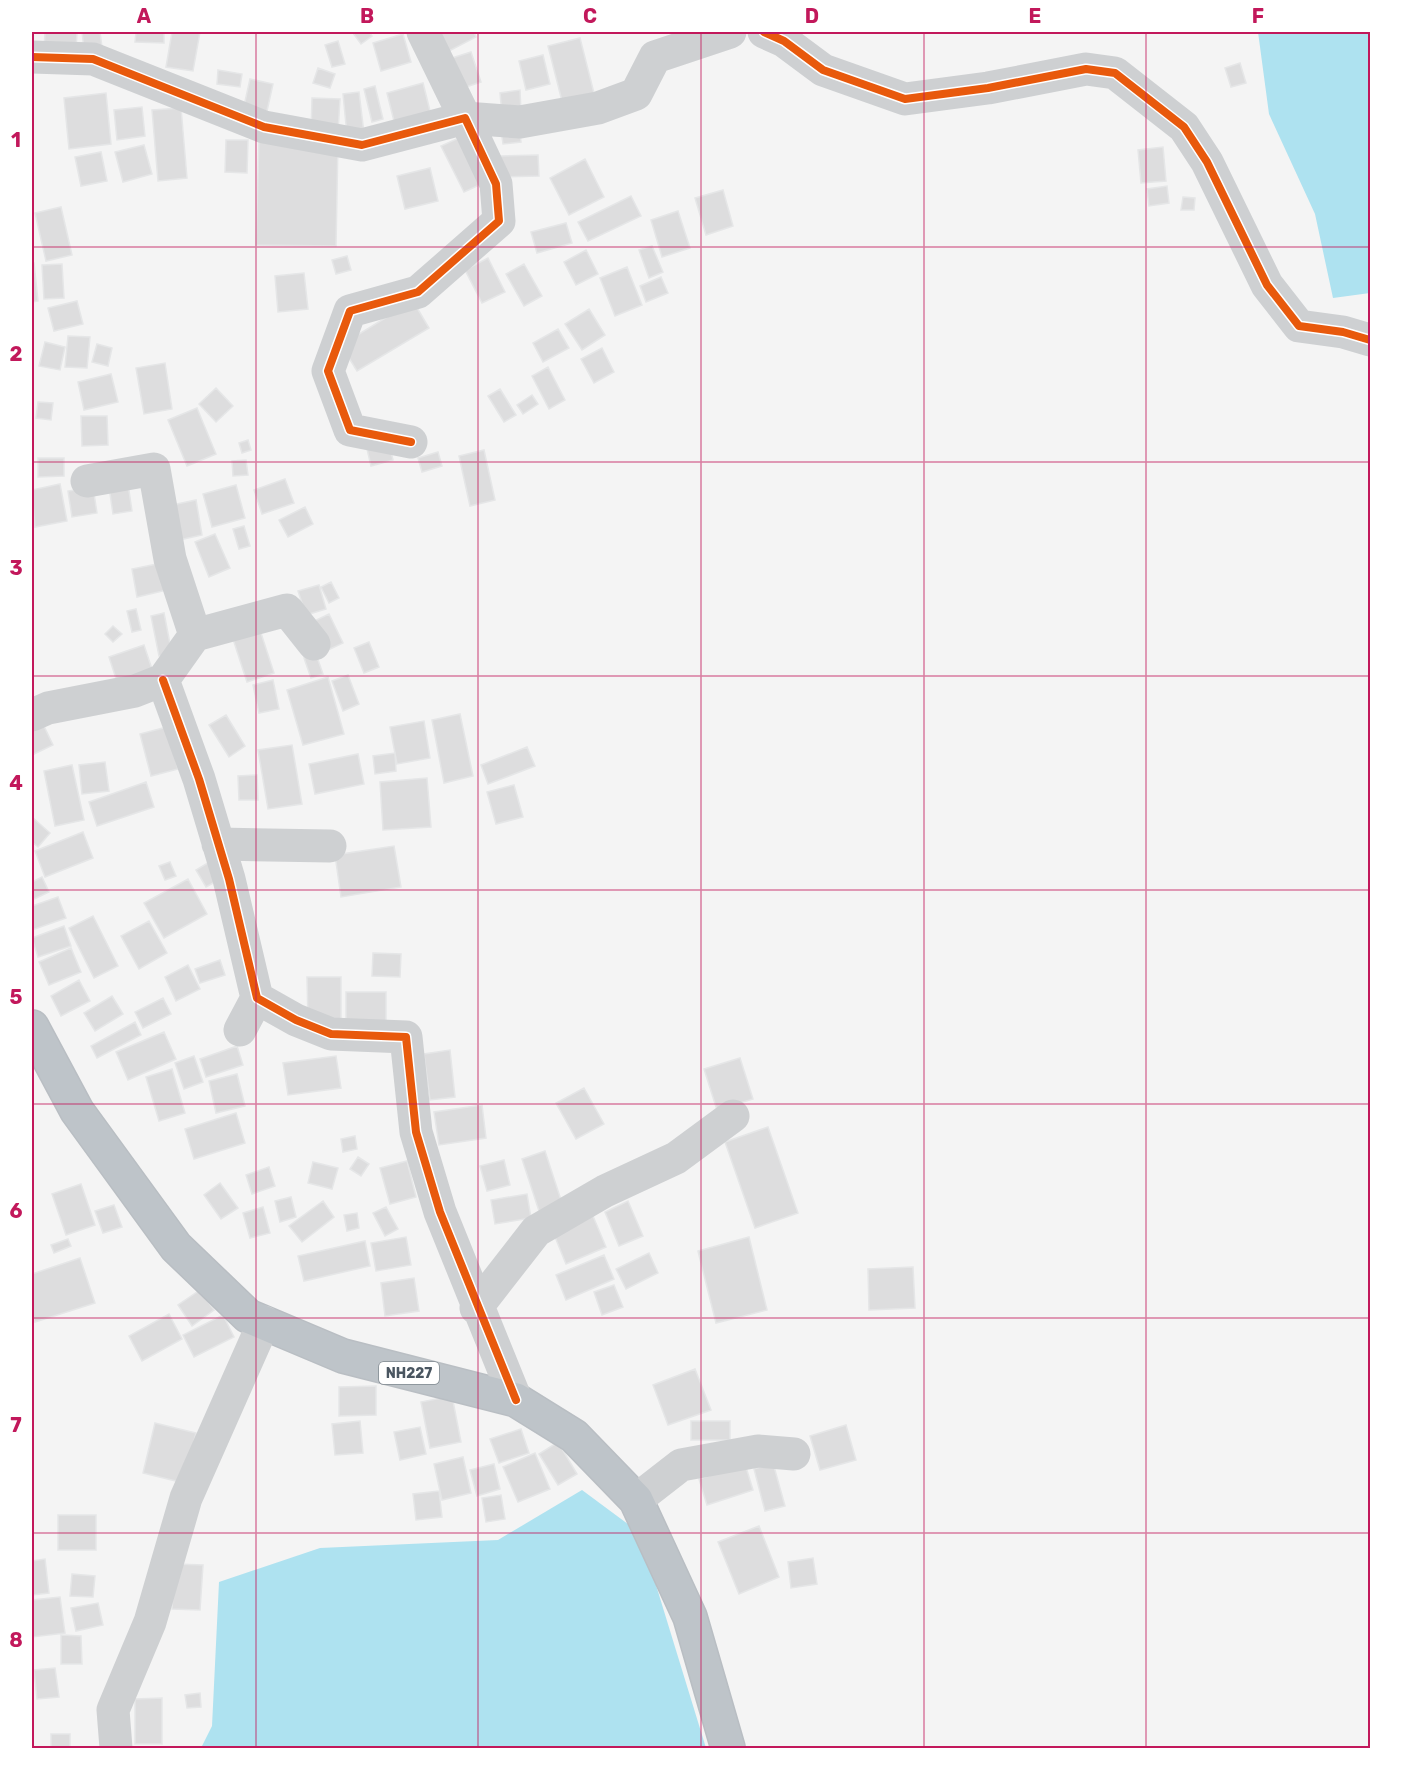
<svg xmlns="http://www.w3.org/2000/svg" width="1402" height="1780" font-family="Rubik,sans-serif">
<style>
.water{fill:#aee2f0}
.building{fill:#ddddde;stroke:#e5e6e7;stroke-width:1.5}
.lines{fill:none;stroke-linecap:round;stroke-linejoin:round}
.highway-casing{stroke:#b9bec3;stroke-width:36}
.minor{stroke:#ced0d2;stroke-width:33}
.highway{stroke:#bec4c9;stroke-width:33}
.cycleway-casing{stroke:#fff;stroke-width:11}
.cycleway{stroke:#e8590c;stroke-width:8}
.grid{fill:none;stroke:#c2185b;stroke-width:1.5;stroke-opacity:0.55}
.labels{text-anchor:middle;stroke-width:4.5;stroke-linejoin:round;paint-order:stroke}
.shield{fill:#fff;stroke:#808990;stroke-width:1.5}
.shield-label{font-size:14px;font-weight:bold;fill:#4a5661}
.neatline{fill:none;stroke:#c2185b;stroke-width:2}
.grid-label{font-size:20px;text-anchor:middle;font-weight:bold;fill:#c2185b}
</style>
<rect width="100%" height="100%" fill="#f4f4f4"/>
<path class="water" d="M1258 32H1370V293L1333 298 1315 214 1269 114Z
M582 1490 640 1533 706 1748H201L212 1726 219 1582 320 1548 498 1540Z"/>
<path class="building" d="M45 32H77L76 51 44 50Z
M82 32H100L102 47 84 49Z
M136 32H164V43L135 42Z
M172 32H200L193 71 166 67Z
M355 32H369L372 36 361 44 353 33Z
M439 32H474L476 37 449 51Z
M403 34 411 62 381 71 373 43Z
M580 38 595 97 563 105 548 46Z
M338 41 345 64 332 67 325 45Z
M471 52 481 82 463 88 452 58Z
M543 55 550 84 526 90 519 61Z
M1240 63 1246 83 1231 87 1225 68Z
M318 68 335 74 330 88 313 83Z
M218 70 242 74 240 87 217 84Z
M250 79 273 84 267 111 244 106Z
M423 83 431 115 395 125 387 93Z
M375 86 383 119 372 122 364 89Z
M520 90 521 113 502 115 500 93Z
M359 92 364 133 347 135 343 94Z
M106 93 111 144 69 149 64 98Z
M312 98 340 99 338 132H311Z
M142 107 145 136 117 140 114 110Z
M181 108 187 178 158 181 152 110Z
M519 127 521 142 503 144 501 130Z
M463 136 486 182 464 192 441 146Z
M259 139 338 141 336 246 256 245Z
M226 140H248L247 173 225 172Z
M144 145 152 174 123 182 115 152Z
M1163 147 1166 181 1141 183 1138 150Z
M101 152 107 181 81 186 75 157Z
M538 155 539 176 501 177V156Z
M585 159 604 197 569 215 550 178Z
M430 168 438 201 405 209 397 176Z
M1167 186 1169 203 1149 206 1147 189Z
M723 190 733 226 706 235 695 198Z
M631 196 641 216 588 241 578 222Z
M1183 197 1195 198 1194 210H1181Z
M61 207 72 255 46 261 35 213Z
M678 211 690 248 662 257 651 220Z
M566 223 572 243 537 253 531 232Z
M652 246 663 272 649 278 639 250Z
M586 250 598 274 576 285 564 262Z
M347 256 351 270 336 274 332 260Z
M488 258 505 292 482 303 465 270Z
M32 263H34L38 301 32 302Z
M62 264 64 298 44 299 42 265Z
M524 264 542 296 524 306 506 274Z
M627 267 642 305 615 316 600 278Z
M304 273 308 309 278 312 275 276Z
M661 277 668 293 646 302 640 286Z
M77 301 83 324 54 331 48 308Z
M413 301 429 328 357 371 341 345Z
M589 309 605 335 582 350 565 324Z
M558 329 569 348 543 362 533 343Z
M68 336 90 337 87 368 65 367Z
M45 342 65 347 60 370 39 366Z
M97 344 112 348 108 366 92 362Z
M602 348 614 372 594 383 581 359Z
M165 363 172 409 144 414 136 368Z
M548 367 565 400 549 409 532 376Z
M111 374 118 402 84 410 78 382Z
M216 388 233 406 216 422 199 404Z
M500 389 516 415 504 422 488 396Z
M532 395 538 404 523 414 517 405Z
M38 402 53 403 51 420 36 418Z
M197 408 216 454 187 466 168 420Z
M81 416H107L108 445 82 446Z
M248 440 251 450 242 453 239 443Z
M389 443 393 460 371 466 367 449Z
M484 450 495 500 470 506 459 456Z
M438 452 442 466 422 472 418 458Z
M38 458H64V476L38 477Z
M246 460 248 475 233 476 232 461Z
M285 479 294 503 262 514 254 490Z
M60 484 67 521 35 527 32 490Z
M128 484 132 511 113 514 109 487Z
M236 485 245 518 212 527 203 494Z
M93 487 97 513 72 517 68 491Z
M196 500 202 535 179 540 172 505Z
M305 507 313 524 288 537 279 520Z
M244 526 250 546 239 549 233 529Z
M215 534 230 568 209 577 195 542Z
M162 563 167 590 137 597 132 569Z
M331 582 339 598 329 603 321 587Z
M319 585 326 609 306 615 298 591Z
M136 609 141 630 132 632 127 611Z
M164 613 172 654 159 656 151 616Z
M329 614 343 643 324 652 310 623Z
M113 626 122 634 113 642 105 634Z
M259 627 274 673 247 682 232 636Z
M369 642 379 667 364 673 354 648Z
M144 645 154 675 119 688 109 657Z
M316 654 323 674 311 678 304 658Z
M348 675 359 704 343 711 332 681Z
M328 677 344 734 303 745 287 690Z
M273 680 279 709 259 713 253 685Z
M460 714 473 776 444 783 432 720Z
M226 715 245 746 229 757 209 725Z
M424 721 430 758 397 764 390 727Z
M42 722 53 745 32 755V727Z
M167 727 178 769 151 776 140 734Z
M292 745 302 804 268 809 258 750Z
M527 747 535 766 488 784 481 765Z
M395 753 396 771 375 774 373 756Z
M358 754 364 784 315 794 309 764Z
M105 762 109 791 82 794 79 765Z
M72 765 84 820 55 826 44 771Z
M257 775 258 800H239L238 776Z
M427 778 431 827 383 830 380 782Z
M146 782 154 807 97 826 89 802Z
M514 785 523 817 496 824 487 792Z
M32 817 50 833 38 847 32 842Z
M83 832 93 858 45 877 35 851Z
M394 846 401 887 341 897 335 855Z
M216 858 226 876 206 887 196 870Z
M170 862 176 876 165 880 159 866Z
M42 877 49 892 32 900V882Z
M188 879 207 914 164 938 144 903Z
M58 897 66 918 32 930V906Z
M93 916 118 966 94 978 69 928Z
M149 921 167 953 139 969 121 936Z
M64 926 71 946 38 957 32 938Z
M71 948 81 972 49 985 39 962Z
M373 953 401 954 400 977 372 976Z
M220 960 225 975 200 983 195 969Z
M188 965 200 989 176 1001 165 977Z
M307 977H341V1021H308Z
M79 980 90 1001 61 1016 51 996Z
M346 992H386V1023H346Z
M112 996 123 1014 95 1031 84 1013Z
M163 998 171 1014 143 1028 135 1012Z
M135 1022 141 1035 97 1058 91 1046Z
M164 1032 176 1059 128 1080 116 1052Z
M237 1046 243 1065 206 1077 200 1059Z
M450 1050 455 1097 430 1100 424 1054Z
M194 1056 203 1082 184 1089 175 1063Z
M336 1056 341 1088 288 1095 283 1063Z
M740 1058 753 1099 717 1110 704 1069Z
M172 1069 185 1113 159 1121 146 1077Z
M237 1074 245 1106 216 1113 209 1081Z
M584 1088 604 1124 576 1139 556 1103Z
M482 1105 486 1138 439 1145 434 1112Z
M236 1113 245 1143 194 1159 185 1129Z
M768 1127 798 1213 755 1228 725 1142Z
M355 1136 357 1149 343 1152 341 1139Z
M545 1151 562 1203 539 1211 522 1159Z
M358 1157 369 1164 361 1176 350 1169Z
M504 1160 510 1185 487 1191 480 1166Z
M407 1161 416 1197 390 1204 380 1168Z
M313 1162 338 1168 332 1189 308 1183Z
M269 1167 275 1186 252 1194 246 1175Z
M220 1183 238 1208 221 1219 204 1195Z
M81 1184 95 1225 66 1235 52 1194Z
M527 1194 531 1218 495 1224 491 1200Z
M291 1197 296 1217 280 1222 275 1201Z
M323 1201 334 1217 302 1242 289 1226Z
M628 1201 643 1236 619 1246 605 1212Z
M114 1205 122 1227 103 1233 95 1211Z
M263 1207 270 1233 250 1238 243 1213Z
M386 1207 398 1229 385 1236 373 1213Z
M357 1213 359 1228 347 1231 344 1215Z
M593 1216 606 1247 566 1264 553 1232Z
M406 1237 411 1265 376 1271 371 1243Z
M749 1237 767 1310 716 1323 698 1251Z
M68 1239 71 1246 54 1253 51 1245Z
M365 1241 370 1266 304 1281 298 1256Z
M649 1253 658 1273 626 1289 616 1269Z
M604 1255 614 1279 566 1300 556 1275Z
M80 1258 95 1303 35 1322 32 1312V1274Z
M913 1267 915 1308 869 1310 868 1269Z
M414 1278 419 1311 385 1316 381 1283Z
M614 1285 623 1307 602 1315 594 1292Z
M200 1290 214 1310 192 1326 178 1305Z
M169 1314 182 1339 142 1361 129 1336Z
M223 1315 234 1337 194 1357 183 1335Z
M695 1369 711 1410 668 1425 653 1385Z
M376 1386V1415L339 1416V1387Z
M452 1396 461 1442 430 1448 421 1402Z
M360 1421 363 1453 335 1455 332 1424Z
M691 1421H730V1440H691Z
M155 1423 196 1433 184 1483 143 1473Z
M846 1425 856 1460 820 1470 810 1436Z
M420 1427 426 1454 400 1460 394 1432Z
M521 1429 529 1453 499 1463 490 1439Z
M558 1442 577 1474 558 1485 539 1454Z
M535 1453 550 1489 518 1502 503 1467Z
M463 1457 471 1493 442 1500 434 1464Z
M773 1463 785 1506 765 1511 754 1469Z
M494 1464 500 1489 477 1496 470 1470Z
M745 1464 753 1490 707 1505 699 1479Z
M439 1491 442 1517 416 1520 413 1494Z
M501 1495 505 1519 486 1522 482 1498Z
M58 1515H96V1550H58Z
M759 1526 779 1577 739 1594 718 1542Z
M813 1558 817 1584 791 1588 788 1562Z
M45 1559 49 1593 32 1595V1561Z
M175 1564 203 1565 200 1610 172 1609Z
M72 1574 95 1576 93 1597 70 1596Z
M60 1597 65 1633 32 1637V1600Z
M98 1603 103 1625 76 1631 71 1608Z
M61 1635 81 1636 82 1664H61Z
M55 1668 59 1697 37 1699 34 1670Z
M200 1693 201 1707 187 1708 185 1695Z
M162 1698V1744H135V1699Z
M51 1734H70V1748H51Z"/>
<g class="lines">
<defs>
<path id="highway" d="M32 1027 77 1111 176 1247 248 1316 343 1356 516 1400 574 1436 636 1500 690 1617 728 1748"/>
</defs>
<use href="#highway" class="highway-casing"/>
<path class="minor" d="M423 32 465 118 520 122 598 108 636 94 655 57 730 32
M764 32 784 41 823 70 905 99 988 88 1086 69 1115 73 1184 127 1207 162 1267 285 1299 326 1343 332 1370 340
M32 57 93 59 264 127 362 145 465 118 496 184 499 221 418 292 350 311 328 371 350 430 411 442
M87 481 154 469 170 559 195 635
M163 680 199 779 229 879 257 998 296 1020 331 1034 406 1037 416 1132 440 1212 516 1400
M32 715 48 708 135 691 163 680 195 635 287 610 314 644
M218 844 330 846
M240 1030 257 998
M476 1308 536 1231 605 1191 676 1158 733 1116
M636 1500 681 1465 758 1451 794 1454
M116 1748 113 1710 150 1622 186 1498 264 1322"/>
<use href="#highway" class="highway"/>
<defs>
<path id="cycleway" d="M764 32 784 41 823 70 905 99 988 88 1086 69 1115 73 1184 127 1207 162 1267 285 1299 326 1343 332 1370 340
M32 57 93 59 264 127 362 145 465 118 496 184 499 221 418 292 350 311 328 371 350 430 411 442
M163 680 199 779 229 879 257 998 296 1020 331 1034 406 1037 416 1132 440 1212 516 1400"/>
</defs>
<use href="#cycleway" class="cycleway-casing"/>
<use href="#cycleway" class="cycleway"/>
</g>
<path class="grid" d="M256 32V1748M478 32V1748M701 32V1748M924 32V1748M1146 32V1748M32 247H1370M32 462H1370M32 676H1370M32 890H1370M32 1104H1370M32 1318H1370M32 1533H1370"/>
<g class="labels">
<rect class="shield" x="379" y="1362" width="60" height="22" rx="4.5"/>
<g class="shield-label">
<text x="409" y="1378">NH227</text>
</g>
</g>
<rect width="1402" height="1780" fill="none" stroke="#ffffff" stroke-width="66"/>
<rect x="33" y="33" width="1336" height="1714" class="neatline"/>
<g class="grid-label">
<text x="144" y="23">A</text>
<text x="367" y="23">B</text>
<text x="590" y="23">C</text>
<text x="812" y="23">D</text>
<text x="1035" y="23">E</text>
<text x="1258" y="23">F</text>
<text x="16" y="147">1</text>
<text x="16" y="361">2</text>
<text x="16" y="575">3</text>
<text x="16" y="790">4</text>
<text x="16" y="1004">5</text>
<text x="16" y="1218">6</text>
<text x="16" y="1432">7</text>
<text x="16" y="1647">8</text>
</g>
</svg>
